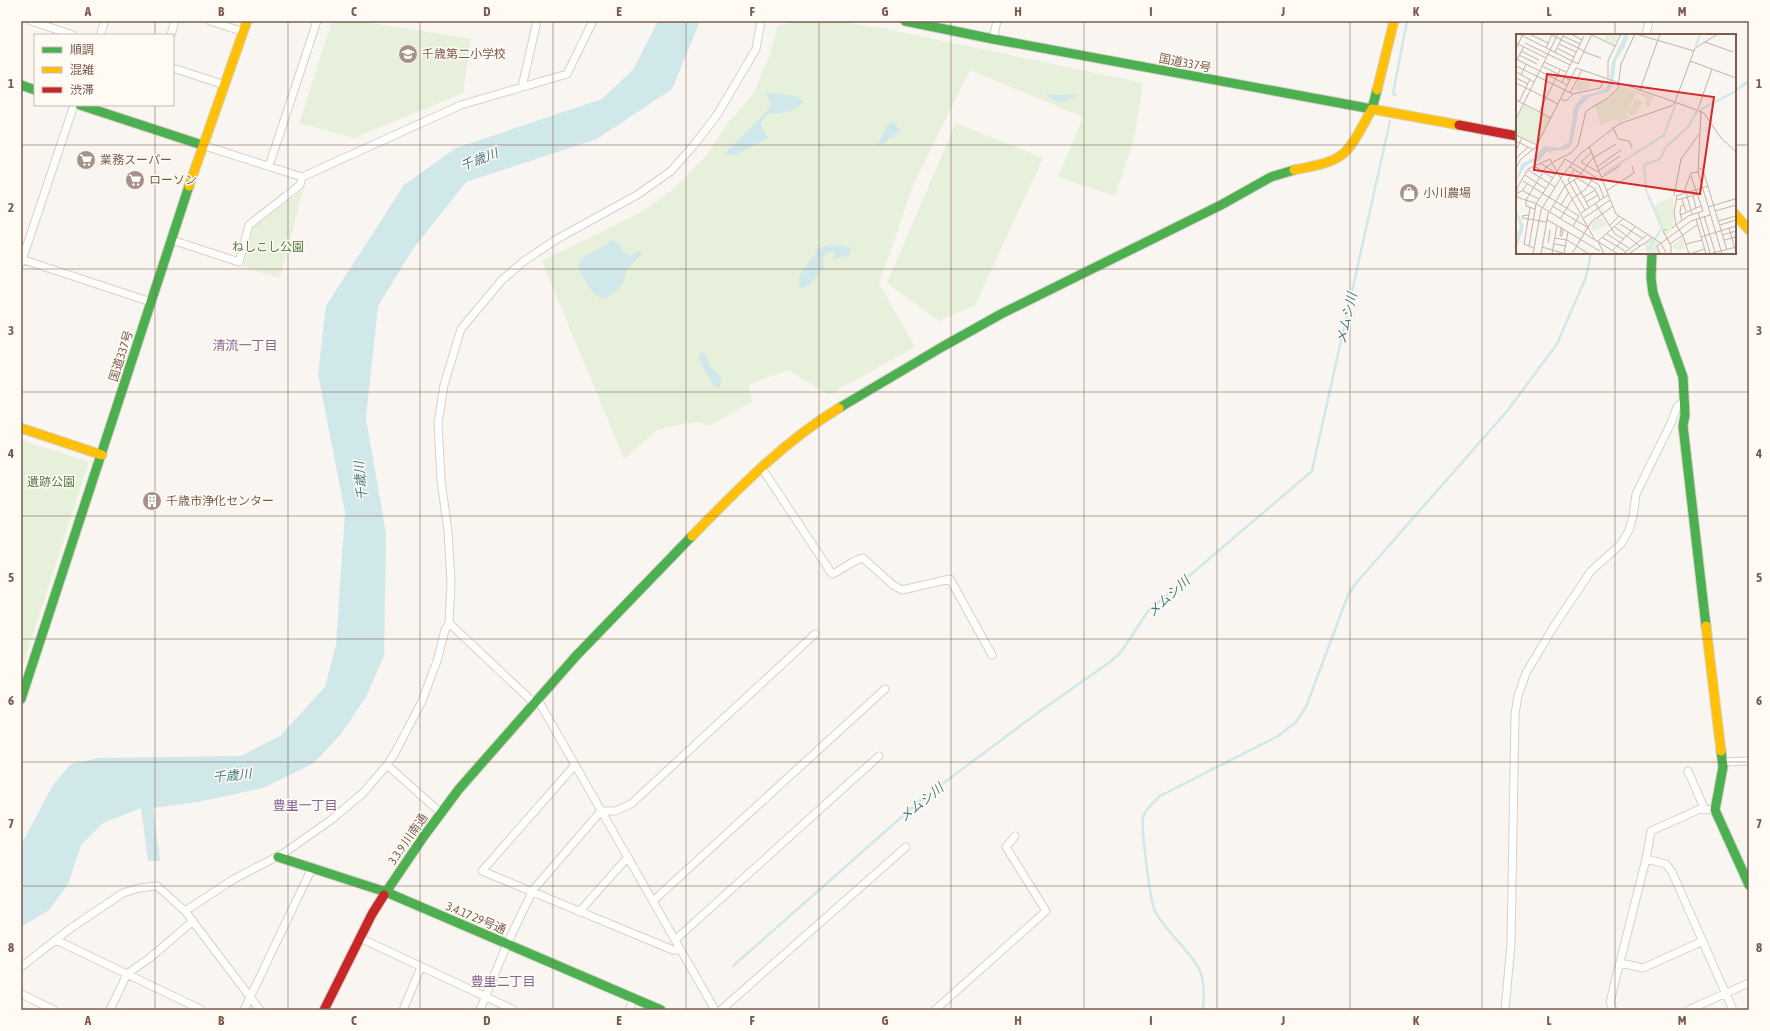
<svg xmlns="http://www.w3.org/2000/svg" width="1770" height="1031" font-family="'Asap Condensed','Noto Sans JP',sans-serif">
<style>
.green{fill:#e7f0db}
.water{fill:#d0e8ea}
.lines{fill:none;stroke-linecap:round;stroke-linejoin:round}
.stream{stroke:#d0e8ea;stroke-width:2.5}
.street-casing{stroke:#d7d1cb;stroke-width:9}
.fast-casing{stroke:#d9d2cb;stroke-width:11}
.slow-casing{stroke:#d9d2cb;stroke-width:11}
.jam-casing{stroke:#d9d2cb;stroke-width:11}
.street{stroke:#fefefd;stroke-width:7}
.fast{stroke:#4caf50;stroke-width:9}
.slow{stroke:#ffc107;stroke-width:9}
.jam{stroke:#c62828;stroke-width:9}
.grid{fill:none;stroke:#7a5c4d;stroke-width:1;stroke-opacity:0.55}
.labels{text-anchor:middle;stroke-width:3;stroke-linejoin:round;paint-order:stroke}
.poi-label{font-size:12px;fill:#7a5c4d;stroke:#fffaf3;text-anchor:start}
.street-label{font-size:12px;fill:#7a5c4d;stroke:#fffaf3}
.park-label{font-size:12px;fill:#537a41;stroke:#fffaf3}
.water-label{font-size:13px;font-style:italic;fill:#437c86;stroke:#fffaf3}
.neighbourhood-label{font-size:13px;fill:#846695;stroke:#fffaf3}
.inset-river{fill:none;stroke:#d0e8ea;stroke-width:2}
.inset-road{fill:none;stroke:#c2b3aa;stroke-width:1}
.view{fill:#d62828;fill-opacity:0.15;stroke:#d62828;stroke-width:2}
.inset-edge{fill:none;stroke:#7a5c4d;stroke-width:2}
.neatline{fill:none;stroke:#7a5c4d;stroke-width:1.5}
.grid-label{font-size:13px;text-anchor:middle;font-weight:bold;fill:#7a5c4d}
</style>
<rect width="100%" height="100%" fill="#f9f5f0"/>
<path class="green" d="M332 21H359L471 39 463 93 354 138 299 123Z
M814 21H833L882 28 1143 83 1134 140 1115 196 1058 177 1083 117 970 70 914 183 879 284 915 347 829 395 788 370 748 385 753 401 710 426 698 422 681 424 657 430 624 459 542 261 642 212 669 192 686 177 710 151 728 123 754 93 769 56 778 26 791 23Z
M956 123 1043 158 975 305 939 321 887 283Z
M303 190 280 278 243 267 253 227Z
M21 440 89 462 21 671Z"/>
<path class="water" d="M658 21H700L672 89 597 139 466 182 413 249 378 306 366 418 386 534 384 656 366 697 341 734 314 763 263 788 198 802 153 808 160 861H148L141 808 103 823 81 845 68 884 49 910 21 927V845L53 785 71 764 98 758 241 756 280 736 325 687 336 645 345 512 318 374 326 306 404 185 456 148 602 99 633 70Z
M766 92 796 96 804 101C793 113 783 113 768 114L761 123 763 130 769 138 735 155 724 154 757 122 771 105Z
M1044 94 1079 95 1059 103Z
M893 121 901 131 894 135 895 138 893 139 891 137 883 144 877 146 887 126Z
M612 241H616C622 246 622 252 629 256L641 250V255L628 268 624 280 618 289 607 298C606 298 602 299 601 298 593 296 578 270 578 263L585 256Z
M830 244 849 247 851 249 850 255 835 259 833 258 836 251 826 253 823 259 824 268 809 285 804 288 800 287C794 272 814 262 817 249Z
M700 353H704L707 356 709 365 722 378 720 386 717 388 713 385 698 358Z"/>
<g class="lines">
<path class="stream" d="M1735 91 1749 81
M1396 95 1393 94 1407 21
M733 966 922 799 1043 709 1110 662 1121 652 1148 611 1312 471 1390 121
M1203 1010C1204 996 1205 977 1197 965 1185 946 1166 932 1155 911 1150 901 1141 828 1143 817 1146 808 1154 802 1160 796L1278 736 1296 722 1306 707 1348 595 1357 582 1508 410 1557 344 1586 277 1591 253"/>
<defs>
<path id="street" d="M31 21 73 35
M210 21 244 32
M100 35 105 21
M171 35 175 21
M1646 35 1649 21
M993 39 997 21
M173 68 225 85
M522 87 537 21
M202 145 302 177 461 105 567 74 593 21
M269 166 317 21
M172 240 239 262 249 225 300 185 302 177
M21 259 151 302
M21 263 74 105
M761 467 832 574C843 570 852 560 863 558L893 585 902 590 950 579 992 655
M449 623 534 703
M538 700 715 1010
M1723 762 1749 761
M387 765 441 813
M575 765 482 871 673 950H681
M1688 771 1705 810
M1646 859 1666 864 1672 872 1733 1010
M653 901 885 689
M185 911 234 879 284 853 331 820 363 793 387 765 395 753 422 701 437 661 445 630 449 623 451 583 448 531 441 480 438 423 444 385 461 329 502 280 524 261 557 239 637 195 671 171 694 145 717 115 756 49 761 21
M579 912 628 857
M360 938 514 1010
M56 940 202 1010
M675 940 879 756
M1620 963 1643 968 1703 941
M21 967 71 928 123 893 139 888 157 886 185 911 260 1010
M21 994 54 1010
M110 1010 127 974 151 957 193 921
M244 1010 312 868
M403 1010 421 967
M480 1010 507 944 533 890 601 811H615L631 804 815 634
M629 1010 634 998
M721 1010 906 847
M935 1010 1046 911 1006 847 1015 836
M1505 1010 1511 944 1515 714 1518 696 1526 673 1554 626 1591 571 1621 544 1629 530 1633 516 1636 494 1671 423 1677 407 1683 401
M1613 1010 1610 1002 1646 859 1651 831 1700 809 1715 810
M1688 1010 1749 983"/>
<path id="fast" d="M905 21 993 39 1372 109 1377 90
M21 85 35 90
M80 105 202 145
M1652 253 1651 278 1653 293 1683 377 1685 415 1683 426 1706 626
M839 408 942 347 1001 314 1221 205 1271 177 1294 170
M21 699 189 186
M1721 751 1723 767 1715 810 1749 885
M278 857 386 892 661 1010
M384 895 424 836 459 789 576 656 692 536"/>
<path id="slow" d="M1377 90 1394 21
M1294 170C1311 166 1334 164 1346 151 1357 140 1364 122 1372 109L1459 125
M189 186 247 21
M1735 214 1749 230
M21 428 102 455
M692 536C738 489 783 442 839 408
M1706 626 1721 751"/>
<path id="jam" d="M1459 125 1517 136
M324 1010 372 914 384 895"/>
</defs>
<use href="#street" class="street-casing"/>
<use href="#fast" class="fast-casing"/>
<use href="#slow" class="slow-casing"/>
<use href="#jam" class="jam-casing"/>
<use href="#street" class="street"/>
<use href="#fast" class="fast"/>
<use href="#slow" class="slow"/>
<use href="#jam" class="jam"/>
</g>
<path class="grid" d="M155 21V35M288 21V1010M420 21V1010M553 21V1010M686 21V1010M819 21V1010M951 21V1010M1084 21V1010M1217 21V1010M1350 21V1010M1482 21V1010M1615 21V35M155 105V1010M21 145H1517M1735 145H1749M1615 253V1010M21 269H1749M21 392H1749M21 516H1749M21 639H1749M21 762H1749M21 886H1749"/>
<defs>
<symbol id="school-disc" viewBox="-11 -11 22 22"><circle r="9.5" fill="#a69286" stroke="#fffaf3"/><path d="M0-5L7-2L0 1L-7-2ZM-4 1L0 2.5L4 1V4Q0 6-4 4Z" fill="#fff"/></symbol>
<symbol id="supermarket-disc" viewBox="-11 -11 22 22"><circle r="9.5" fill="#a69286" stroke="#fffaf3"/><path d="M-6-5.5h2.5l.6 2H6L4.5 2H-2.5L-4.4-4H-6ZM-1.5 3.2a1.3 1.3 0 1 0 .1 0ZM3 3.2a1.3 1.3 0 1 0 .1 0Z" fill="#fff"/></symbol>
<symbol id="shop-disc" viewBox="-11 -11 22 22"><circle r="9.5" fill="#a69286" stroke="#fffaf3"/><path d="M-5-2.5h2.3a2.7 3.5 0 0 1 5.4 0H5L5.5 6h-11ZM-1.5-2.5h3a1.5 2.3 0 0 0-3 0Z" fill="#fff"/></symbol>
<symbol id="building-disc" viewBox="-11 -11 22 22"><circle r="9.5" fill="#a69286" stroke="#fffaf3"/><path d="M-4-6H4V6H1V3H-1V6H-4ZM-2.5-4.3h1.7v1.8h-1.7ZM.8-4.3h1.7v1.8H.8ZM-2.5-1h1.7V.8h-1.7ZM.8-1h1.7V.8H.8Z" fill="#fff"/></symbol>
</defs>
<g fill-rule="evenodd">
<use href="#school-disc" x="397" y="43" width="22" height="22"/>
<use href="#supermarket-disc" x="75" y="149" width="22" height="22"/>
<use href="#supermarket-disc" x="124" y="169" width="22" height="22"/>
<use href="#shop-disc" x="1398" y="182" width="22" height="22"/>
<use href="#building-disc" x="141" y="490" width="22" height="22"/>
</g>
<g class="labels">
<g class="poi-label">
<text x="422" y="58">千歳第二小学校</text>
<text x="100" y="164">業務スーパー</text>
<text x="149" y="184">ローソン</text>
<text x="1423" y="197">小川農場</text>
<text x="166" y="505">千歳市浄化センター</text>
</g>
<g class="street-label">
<text transform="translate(1185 63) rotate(11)" y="4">国道337号</text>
<text transform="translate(121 356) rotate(-72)" y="4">国道337号</text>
<text transform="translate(408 839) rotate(-55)" y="4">3.3.9 川南通</text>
<text transform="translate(476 918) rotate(23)" y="4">3.4.17 29号通</text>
</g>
<g class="park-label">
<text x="268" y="251">ねしこし公園</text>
<text x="51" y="486">遺跡公園</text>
</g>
<g class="water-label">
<text transform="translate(479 159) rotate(-21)" y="5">千歳川</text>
<text transform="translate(1346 318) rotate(-77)" y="5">メムシ川</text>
<text transform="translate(360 481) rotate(-95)" y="5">千歳川</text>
<text transform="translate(1168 596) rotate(-43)" y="5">メムシ川</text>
<text transform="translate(232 775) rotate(-6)" y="5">千歳川</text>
<text transform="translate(921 802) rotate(-39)" y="5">メムシ川</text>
</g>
<g class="neighbourhood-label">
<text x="245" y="350">清流一丁目</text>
<text x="305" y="810">豊里一丁目</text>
<text x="503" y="986">豊里二丁目</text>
</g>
</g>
<g transform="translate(1516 34)">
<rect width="220" height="220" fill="#f9f5f0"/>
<path d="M90 0H103L98 10 89 6ZM62 46 75 49 74 54 63 57 58 55ZM104 52 138 62 133 73 128 70 131 65 121 59 110 78 113 84 104 88 97 86 84 91 79 71 93 65ZM120 64 127 68 119 81 115 82 111 78ZM7 71 34 84 21 110 0 100V86ZM157 162V195L149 202 137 172ZM84 182 92 191 77 198 75 190ZM166 203 169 214 163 216 156 213ZM136 204 144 209 141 212 144 220H133L127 210Z" fill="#e7f0db"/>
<path d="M109 0H113L109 12 100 26 97 51 93 57 73 63 63 73 56 110 51 115 35 117V123L34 118H30L24 126 10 131 0 148 5 130 19 123 28 112 44 114 53 108 58 73 67 62 87 57 93 50 96 28ZM0 175 8 193 0 215V203L4 194Z" fill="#d0e8ea"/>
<path class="inset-river" d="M180 12 184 0M184 76 220 57M87 140 148 101 160 69M132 216 146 194 130 156 128 131 144 125 150 113 173 92 181 77"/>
<path class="inset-road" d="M3 0 62 30M13 0 32 9M34 0 68 17M55 0 66 6M74 0 99 12M120 0 178 17M47 2 64 10M189 8 217 18M0 9 30 24M9 9 54 31M43 10 60 18M30 14 36 0M41 14 58 23M0 15 7 0M5 17 23 26M39 18 48 0M68 18 85 24M3 21 21 30M0 25 51 51M1 26 8 12M174 27 220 44M28 28 50 38M62 30 76 0M0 32 57 60 84 54 87 49 82 47M26 32 54 46M0 38 18 48M5 41 10 30M0 44 12 50M92 44V27L105 0M46 48 68 2M0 49 42 70M124 56 144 0M54 59 66 36M45 65 50 67 57 60M0 66 35 84M3 68 14 45M182 75 196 35M23 78 44 36M0 85 42 0M97 93 102 105 113 107 116 114M0 101 21 111M0 107 18 116M73 112 100 180 145 209 150 219M0 116 6 104M75 119 65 128 82 138M0 124 12 113M49 125 86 147M37 128 55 119 62 111 70 77 92 64 102 54 105 30 119 0M24 129 40 139M18 132 37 144M53 132 83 151 88 164M81 133 105 116M0 134 5 125 20 113 60 34 159 68 179 14 202 0M183 134 187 136 211 216M12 136 39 153M58 136 52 146 69 176M82 137 104 122M182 138 206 220M182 138 185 77M9 141 30 155M61 144 79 155 84 166M85 144 105 131M58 146 73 173M7 147 63 182 57 192M7 157 23 165M90 157 118 139 116 132M1 159V154L12 135 34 125 79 206M161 161 158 179 160 191 167 202 173 220M158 162 165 125 184 99M160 162 192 152M177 162 180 174M0 163 19 169 102 220M68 163 79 156M1 164V159L6 157 11 150M166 165 170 177M10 166 30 133 37 129M10 166V172L19 175M161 166 182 160M70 168 82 161M79 169 99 200 108 205M45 171 53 158M36 172 71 193M192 173 219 165 220 170M14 174 8 210 18 214M199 177 220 171M182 178 194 219M65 179 92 161M176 180 169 155 175 139 182 138M13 181 6 182 7 184 30 188M164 181 185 172M188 182 199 218M68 184 94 166M30 185 84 217M44 185 57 164 70 155 78 142M180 185 190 220M166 187 164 178 165 172 168 171M202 187 220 182M104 190 126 204M94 191 103 182M204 191 220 186M45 193 44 202H46L47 195M99 193 124 212M156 194 172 182 187 177 175 142M213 194 220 218M151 195 147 197 155 212V220M91 200 113 214M206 201 220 197M185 203 220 192M38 204 51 206 73 220M87 204 109 217M208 206 220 203M32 209 34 196M38 210 50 212M154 210 181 191M170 210 186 206M13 212 20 170 49 125M26 213 50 220M97 216 119 193M48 219 52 198M114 219 136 204M17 220 25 176 46 142 64 120 103 90 155 72 159 68 188 79 205 104 220 118M25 220 32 180 49 152 61 144 77 124 100 110M36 220 41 191M56 220 75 188 97 172M88 220 82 207 107 185M107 220 131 201M144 220 141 212 175 187 194 181M174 220 188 215M193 220 220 213"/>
<path class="view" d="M31 40 198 63 184 160 18 136Z"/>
<rect width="220" height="220" class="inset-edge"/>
</g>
<rect width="1770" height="1031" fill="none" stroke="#fffaf3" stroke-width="44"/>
<rect x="34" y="34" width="140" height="72" fill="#fffaf3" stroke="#cabbb1"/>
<rect x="42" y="47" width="20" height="6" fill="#4caf50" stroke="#cabbb1"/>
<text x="70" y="54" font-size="12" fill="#7a5c4d">順調</text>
<rect x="42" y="67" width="20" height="6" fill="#ffc107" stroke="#cabbb1"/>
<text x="70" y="74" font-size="12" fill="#7a5c4d">混雑</text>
<rect x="42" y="87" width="20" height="6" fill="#c62828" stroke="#cabbb1"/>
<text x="70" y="94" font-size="12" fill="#7a5c4d">渋滞</text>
<rect x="22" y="22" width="1726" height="987" class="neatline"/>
<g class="grid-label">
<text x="88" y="16">A</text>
<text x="221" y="16">B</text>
<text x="354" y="16">C</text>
<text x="487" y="16">D</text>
<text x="619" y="16">E</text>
<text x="752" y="16">F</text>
<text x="885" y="16">G</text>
<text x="1018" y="16">H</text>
<text x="1151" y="16">I</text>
<text x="1283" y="16">J</text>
<text x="1416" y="16">K</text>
<text x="1549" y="16">L</text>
<text x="1682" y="16">M</text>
<text x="11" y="88">1</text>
<text x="1759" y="88">1</text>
<text x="11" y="212">2</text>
<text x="1759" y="212">2</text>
<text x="11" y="335">3</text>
<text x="1759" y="335">3</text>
<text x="11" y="458">4</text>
<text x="1759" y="458">4</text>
<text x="11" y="582">5</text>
<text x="1759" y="582">5</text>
<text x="11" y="705">6</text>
<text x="1759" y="705">6</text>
<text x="11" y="828">7</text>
<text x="1759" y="828">7</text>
<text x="11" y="952">8</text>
<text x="1759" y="952">8</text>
<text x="88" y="1025">A</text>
<text x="221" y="1025">B</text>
<text x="354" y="1025">C</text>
<text x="487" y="1025">D</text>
<text x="619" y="1025">E</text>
<text x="752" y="1025">F</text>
<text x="885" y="1025">G</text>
<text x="1018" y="1025">H</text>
<text x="1151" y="1025">I</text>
<text x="1283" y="1025">J</text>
<text x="1416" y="1025">K</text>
<text x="1549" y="1025">L</text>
<text x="1682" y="1025">M</text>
</g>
</svg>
